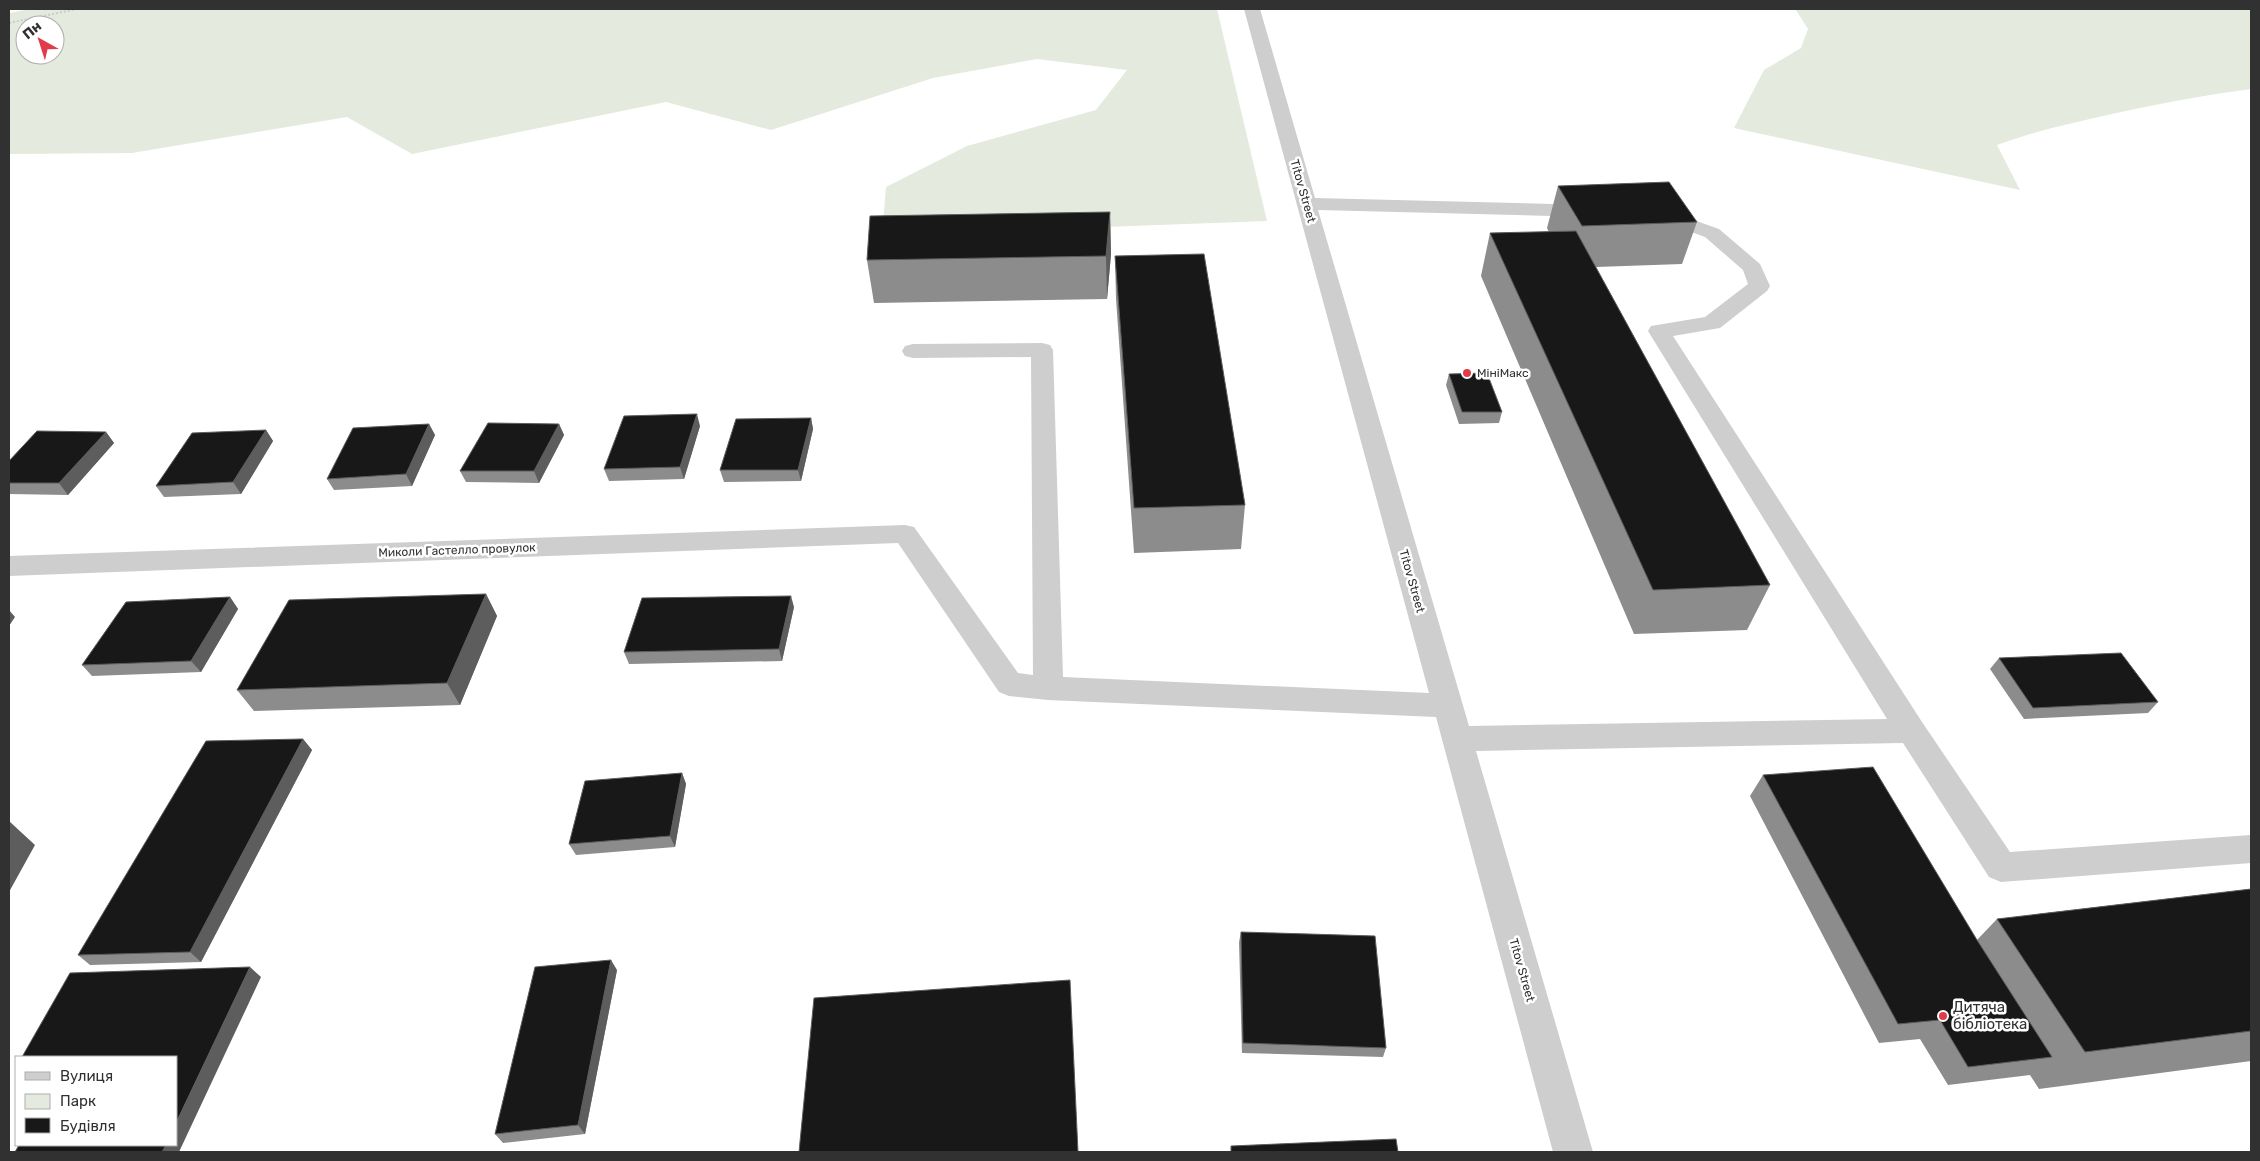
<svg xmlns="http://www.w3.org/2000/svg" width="2260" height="1161" font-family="Rubik,sans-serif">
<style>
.green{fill:#e4eadd;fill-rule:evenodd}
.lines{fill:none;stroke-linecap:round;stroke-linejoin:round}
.path{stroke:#cbcbcb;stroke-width:2;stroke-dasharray:2 2;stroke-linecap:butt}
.minor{fill:#cecece;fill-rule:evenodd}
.wall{fill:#8c8c8c}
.shaded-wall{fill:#5d5d5d}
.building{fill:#181818;stroke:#5d5d5d}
.poi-dot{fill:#e13b49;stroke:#fff;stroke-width:2}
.labels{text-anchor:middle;stroke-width:5;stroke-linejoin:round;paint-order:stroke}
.street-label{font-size:12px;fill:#313131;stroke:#fff}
.poi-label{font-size:12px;fill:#313131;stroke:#fff;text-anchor:start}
.near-poi-label{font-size:15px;fill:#313131;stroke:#fff;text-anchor:start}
</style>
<rect width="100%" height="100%" fill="#fff"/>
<path class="green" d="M30 9H1217L1267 221 882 235 886 187 967 146 1096 110 1127 70 1037 59 933 78 771 130 666 102 412 154 347 117 132 153 9 154V13ZM25 25H55V55H25Z
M1792 9H2251V89C2204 95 2158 104 2112 114 2073 123 2034 131 1997 145L2020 190 1734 128 1764 70 1801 48 1808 29 1796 10Z"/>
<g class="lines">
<path class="path" d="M9 23 77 9"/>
<path class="minor" d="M1244 9H1260L1315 198 1590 205 1597 207 1600 211 1597 215 1590 217 1318 210 1469 726 1887 719 1648 331 1651 326 1705 317 1748 284 1743 270 1705 237 1653 218 1650 214 1653 210 1660 208 1719 229 1760 264 1770 286 1767 291 1720 328 1673 336 1922 722 2010 852 2251 835V863L2001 882 1989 877 1903 743 1476 751 1593 1152H1553L1436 717 1048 700 1009 696 999 692 898 543 9 576V556L905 525 914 527 1018 673 1033 675 1031 357 913 358 905 356 902 351 905 346 913 344 1042 343 1050 345 1053 350 1063 677 1429 693Z"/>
</g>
<path class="wall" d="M1558 186 1697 222 1682 264 1596 267 1770 585 1747 630 1634 634 1481 276 1490 233 1549 232 1547 228Z
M1110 212 1111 254 1107 299 874 303 867 260Z
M1115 256 1245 505 1241 549 1134 553 1116 299Z
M1449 374 1502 412 1499 423 1459 424 1446 385Z
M811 418 813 429 801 481 724 482 720 470Z
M429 424 435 435 412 486 334 490 327 479Z
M559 424 564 435 539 483 466 482 460 471Z
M700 426 684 479 609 481 604 469Z
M266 430 273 441 241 494 164 497 156 486Z
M106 432 114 443 68 495 9 494V461Z
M486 594 497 616 460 705 254 711 237 690Z
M230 597 238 609 201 672 92 676 82 665Z
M794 607 782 661 629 664 624 652Z
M1999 658 2158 702 2148 713 2024 719 1990 669Z
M303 739 312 750 201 962 90 965 78 955Z
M682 773 686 784 675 847 576 855 569 844Z
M1763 775 1977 940 1997 919 2251 889V1061L2039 1089 2030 1075 1948 1085 1920 1039 1879 1043 1750 796Z
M1241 932 1386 1048 1383 1057 1242 1053 1239 942Z
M617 970 585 1134 503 1143 495 1134Z"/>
<path class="shaded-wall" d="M1110 212 1111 254 1107 299 1106 256Z
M697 414 700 426 684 479 680 467Z
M811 418 813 429 801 481 798 470Z
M429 424 435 435 412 486 406 474Z
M559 424 564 435 539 483 534 471Z
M266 430 273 441 241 494 233 482Z
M106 432 114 443 68 495 59 483Z
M486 594 497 616 460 705 447 683Z
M791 596 794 607 782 661 779 649Z
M230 597 238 609 201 672 191 661Z
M9 610 15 617 9 626Z
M303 739 312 750 201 962 190 952Z
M682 773 686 784 675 847 670 836Z
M9 821 35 845 9 892Z
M611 960 617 970 585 1134 578 1125Z
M250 967 261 977 179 1152H162L166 1145H176V1123Z"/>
<path class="building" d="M1669 182 1697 222 1582 226 1558 186Z
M1110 212 1106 256 867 260 870 216Z
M1576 231 1770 585 1653 590 1490 233Z
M1204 254 1245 505 1134 508 1115 256Z
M1487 373 1502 412H1462L1449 374Z
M697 414 680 467 604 469 624 416Z
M811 418 798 470H720L736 419Z
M488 423 559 424 534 471H460Z
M429 424 406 474 327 479 353 428Z
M266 430 233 482 156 486 192 433Z
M37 431 106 432 59 483H9V461Z
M486 594 447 683 237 690 289 600Z
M791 596 779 649 624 652 642 598Z
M230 597 191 661 82 665 126 602Z
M2121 653 2158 702 2033 708 1999 658Z
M303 739 190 952 78 955 206 741Z
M1873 767 1977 940 2052 1057 1968 1067 1940 1020 1898 1024 1763 775Z
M682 773 670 836 569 844 585 781Z
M2251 889V1031L2085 1052 1997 919Z
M1241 932 1375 936 1386 1048 1243 1043Z
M611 960 578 1125 495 1134 535 967Z
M250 967 176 1123V1057H22L70 973Z
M1070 980 1078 1152H799L814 998Z
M1396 1139 1398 1152H1231V1146Z
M19 1145H166L162 1152H15Z"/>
<g class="poi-dot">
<circle cx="1467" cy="373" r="5"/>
<circle cx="1943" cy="1016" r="5"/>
</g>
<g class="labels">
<g class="street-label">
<text transform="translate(1303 191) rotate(74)" y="4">Titov Street</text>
<text transform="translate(457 550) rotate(-2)" y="4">Миколи Гастелло провулок</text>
<text transform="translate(1412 581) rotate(74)" y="4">Titov Street</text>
<text transform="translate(1522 970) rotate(74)" y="4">Titov Street</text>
</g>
<g class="poi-label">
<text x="1477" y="377">МініМакс</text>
</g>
<g class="near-poi-label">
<text x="1953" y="1012">Дитяча<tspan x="1953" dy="17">бібліотека</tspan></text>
</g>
</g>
<rect width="2260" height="1161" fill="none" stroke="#313131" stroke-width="20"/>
<rect x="15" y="1056" width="162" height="90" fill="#ffffff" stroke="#adadad"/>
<rect x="25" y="1072" width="25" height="8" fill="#cecece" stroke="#adadad"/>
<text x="60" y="1081" font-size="15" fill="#313131">Вулиця</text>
<rect x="25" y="1094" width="25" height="15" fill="#e4eadd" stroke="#adadad"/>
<text x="60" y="1106" font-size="15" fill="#313131">Парк</text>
<rect x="25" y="1118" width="25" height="15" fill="#181818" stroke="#adadad"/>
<text x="60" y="1131" font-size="15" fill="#313131">Будівля</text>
<g transform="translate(40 40) rotate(321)"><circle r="24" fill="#ffffff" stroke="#adadad"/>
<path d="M0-4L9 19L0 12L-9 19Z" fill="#e13b49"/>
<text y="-8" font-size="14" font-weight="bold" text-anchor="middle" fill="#313131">Пн</text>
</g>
</svg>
